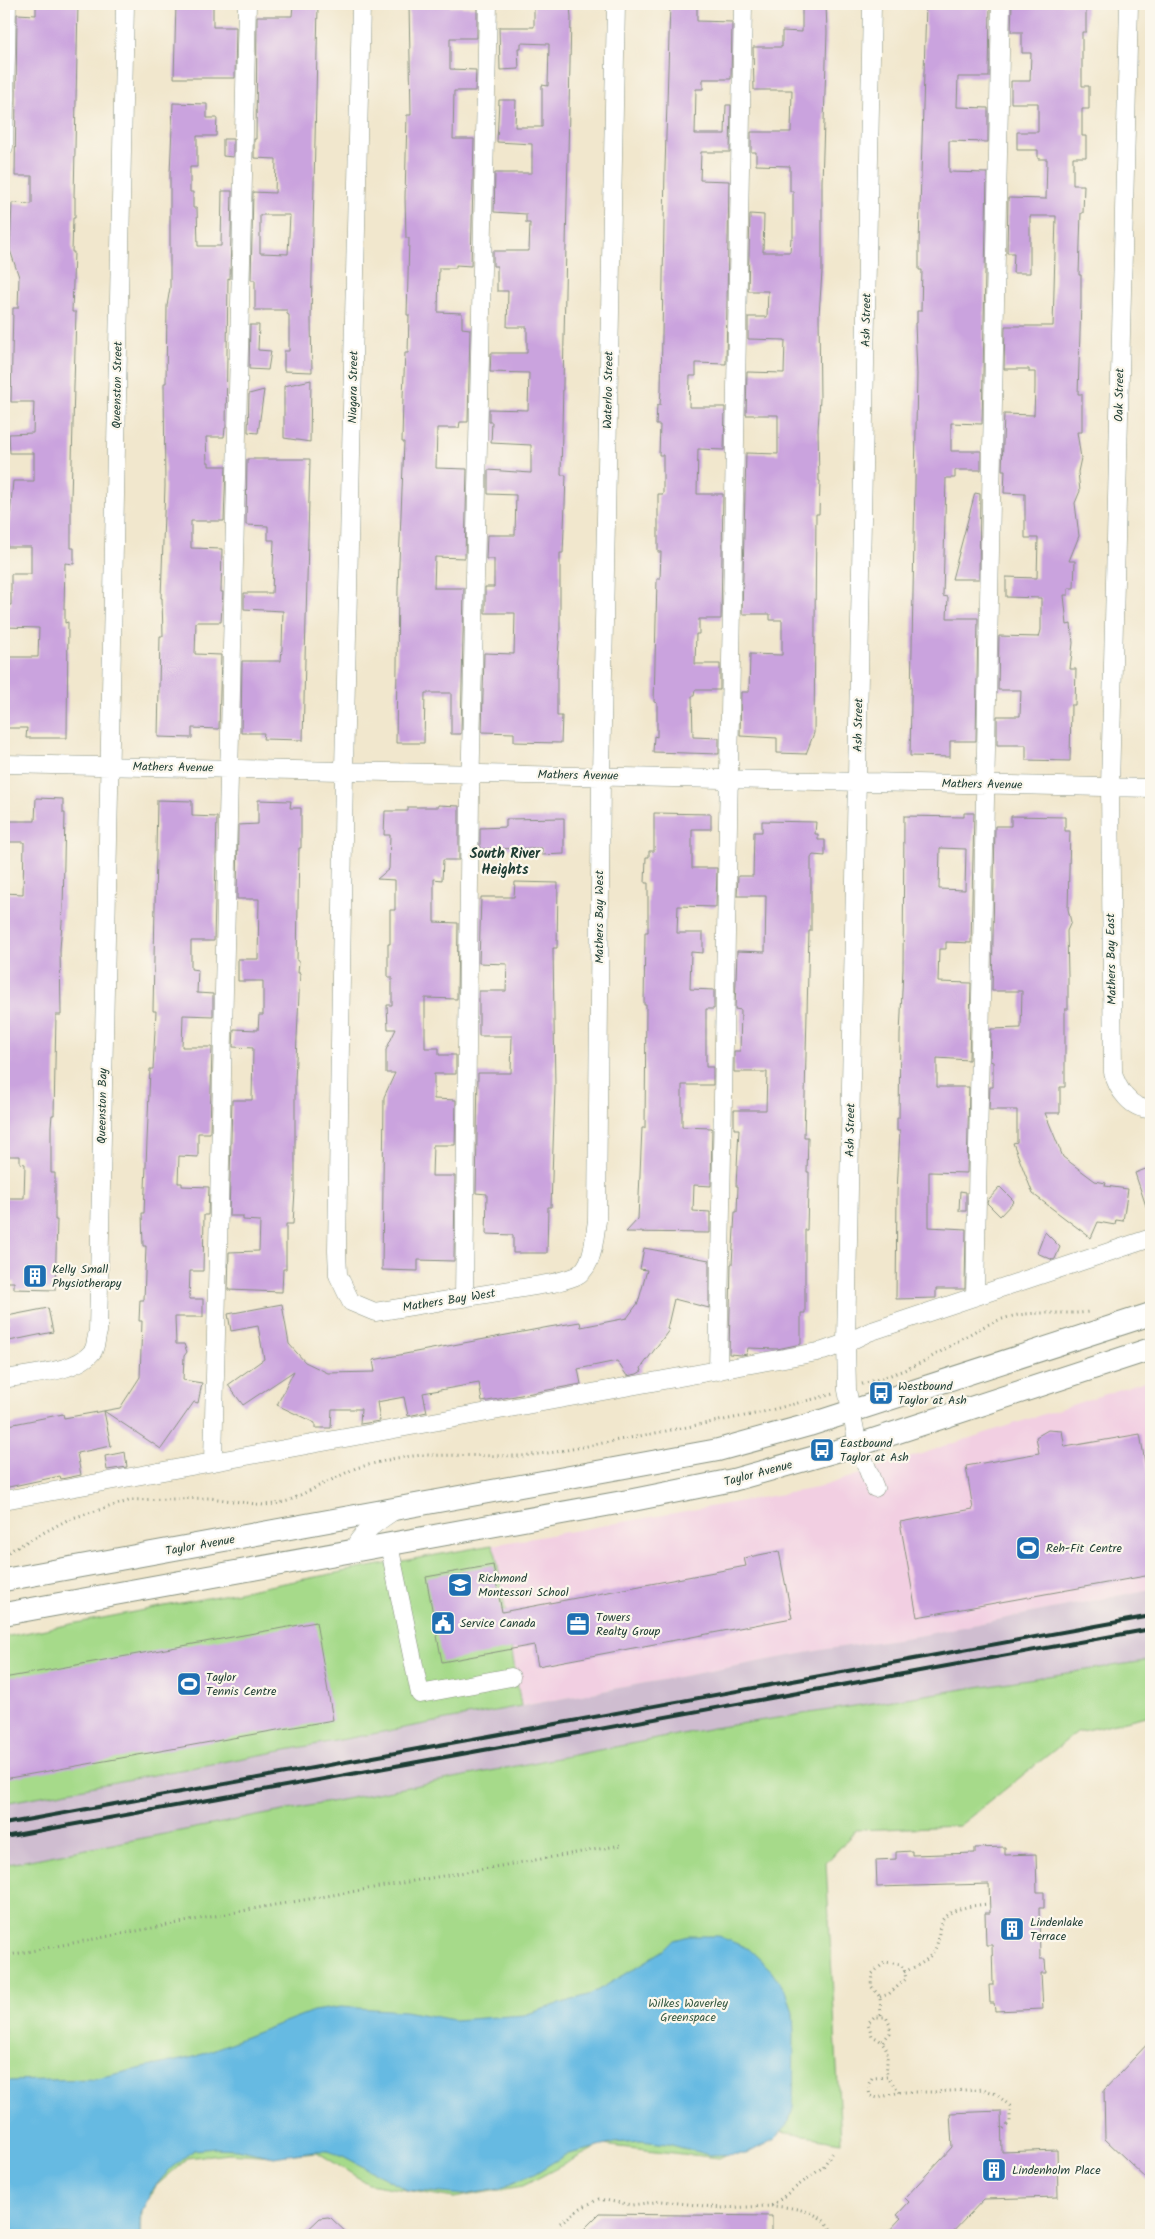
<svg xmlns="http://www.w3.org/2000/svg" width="1155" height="2239" font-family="Kalam,sans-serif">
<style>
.built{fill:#f2cfe2}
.industrial{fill:#cfbdd0}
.green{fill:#a6da8a;stroke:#628c5f}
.water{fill:#66bae2;stroke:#427c8b}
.building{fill:#caa3de;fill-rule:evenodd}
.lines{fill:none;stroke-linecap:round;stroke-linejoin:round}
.minor-casing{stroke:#889280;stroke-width:19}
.major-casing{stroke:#889280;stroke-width:24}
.path{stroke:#889280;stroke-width:3;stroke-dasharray:1 4;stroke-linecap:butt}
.minor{stroke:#fff;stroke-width:18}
.major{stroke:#fff;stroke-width:22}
.rail{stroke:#1f3d34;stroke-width:4}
.labels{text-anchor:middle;stroke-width:4.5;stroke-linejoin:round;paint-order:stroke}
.street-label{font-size:12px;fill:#1f3d34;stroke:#fbf7ec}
.poi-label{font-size:12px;fill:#1f3d34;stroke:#fbf7ec;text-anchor:start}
.park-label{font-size:12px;fill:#3a5c45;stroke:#fbf7ec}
.neighbourhood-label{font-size:14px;font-weight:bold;fill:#1f3d34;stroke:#fbf7ec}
</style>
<rect width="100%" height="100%" fill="#fbf7ec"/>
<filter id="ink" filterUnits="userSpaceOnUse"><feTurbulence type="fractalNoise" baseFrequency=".02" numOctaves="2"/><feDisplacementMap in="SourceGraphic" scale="10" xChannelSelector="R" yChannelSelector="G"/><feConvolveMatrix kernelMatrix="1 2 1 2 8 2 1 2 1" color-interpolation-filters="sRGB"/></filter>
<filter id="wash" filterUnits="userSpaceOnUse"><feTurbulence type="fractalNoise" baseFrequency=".0096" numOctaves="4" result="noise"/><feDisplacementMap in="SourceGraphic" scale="20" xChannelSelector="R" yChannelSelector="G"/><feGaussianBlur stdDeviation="1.12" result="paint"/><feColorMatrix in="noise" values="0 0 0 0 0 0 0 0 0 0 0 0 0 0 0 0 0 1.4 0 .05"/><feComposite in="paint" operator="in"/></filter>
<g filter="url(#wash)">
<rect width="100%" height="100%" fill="#f1e7cd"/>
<path class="built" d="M1151 1379V1589L917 1636 827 1649 521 1706 496 1555 492 1545 817 1488Z"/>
<path class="industrial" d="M1151 1589V1660L713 1728 4 1865V1803L827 1649 917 1636Z"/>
<path class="green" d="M492 1545 496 1555 521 1706 4 1803V1637L352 1570Z
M1151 1660V1715L1077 1732 959 1826 856 1830 826 1863 841 2142 775 2131 719 2158 601 2145 523 2186 454 2198 368 2184 317 2152 273 2156 228 2153 188 2158 156 2186 142 2211 141 2235H4V1865L713 1728Z"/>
<path class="water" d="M689 1936H719L749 1949 771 1970 787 1993 793 2013 794 2035 793 2108 788 2125 775 2139 746 2154 709 2155 668 2144 640 2141 614 2143 565 2155 534 2174 499 2189 464 2195 407 2190 343 2156 328 2151H314L274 2157 236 2149 215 2148 195 2150 171 2168 152 2190 141 2214V2235H4V2081L92 2079 194 2057 313 2011 341 2007 405 2011 454 2020 524 2015 591 1994 624 1975 664 1950 674 1940Z"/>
<g id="blocks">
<path class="building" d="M36 4H78L74 197H75V218H73L72 252H74L72 312H76L71 498V548H74V564L65 563 64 609H65V623L68 622 67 738H26L27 728H4L5 657H38L39 628 5 627V605H11V574H31V547H7L13 481H34V453H10L9 434 33 433 34 402H11L13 308H18L19 277 10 250 12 203 32 204V176H15L17 14 36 15Z
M176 4H213V27H236L235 78H174Z
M409 4H450V7H477V38H450V69L476 70 475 91H454L453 139H474L471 266 456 265V268H439L438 312 462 313V328L470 329 468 422H460L459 428H437L436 468 467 469 465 558 435 557 434 588H464L461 734H451V693H425L424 743H396L398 587 404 442H402L403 396 405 353H408L409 315H407L409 238H406L405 198 407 115H411Z
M534 4H570L571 18 561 475H566L565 504 563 553H560V628L557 671V716H562L561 743 514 742V733L482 732 484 653 514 654 515 613H485V587H494V559H486L487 535H515L516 495 488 494V470L531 473V445L491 443 492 422H489V409L528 410 529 373 490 372 491 353H527V327H507L508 291H497V266H493V251H529L530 223H526V214L494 212 495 173H532V144L497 142 499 100H516L515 127H542V85L548 86 549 44 521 43V48H518L519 69 500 70 499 27H534Z
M670 4H697V21L732 22 731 79H703V89H696L695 134H725L726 105H731L730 152H701L700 180 729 181 726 364 696 363V376H690L689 407H725L724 450 698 449 697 494H723L721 619H699V634H696L695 664H720V690H695L694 696H692L693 737 719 738V754L653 752 654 736 657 737V703L654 702 657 579H660L661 552H658V494H663V455H659L660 425H656L657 405H660L661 390 665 168Z
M802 4H826L827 32 822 182V272L819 315 820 399 818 429 819 481H820L819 514H816L814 733 806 754 777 753V738L740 736 741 692H749L750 654 782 655V620H770V614H742L746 453 778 454V415H746L747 372 784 373 785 340 748 339V317H767L768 291H748L750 214 764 215 763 252H790L791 238H793V191H790V166L756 165V152H751V132H791L792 90H754L753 47H782V31L802 32Z
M926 4H990L989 77H958L957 107 988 108V142L949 141V172L987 173 982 424 951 423V451H981V470H955V478H946L943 596 948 597 947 618H978L976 741H950V757L910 756 917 374 915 323H917V311H921L922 270H919V244Z
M1012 4H1086V32H1082V86H1089V109H1082V136H1086V157H1073V185H1084L1083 213H1081L1079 275H1081V302L1078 394H1082V432H1077L1081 458 1078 472 1080 491 1075 503 1079 536 1069 561H1075L1074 588H1068V595H1064L1067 625 1071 624 1073 643 1070 669H1076L1075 705H1071L1070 761 1026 760V745H997V716H1020L1021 690H998L999 636 1039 637 1041 630V598L1006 597V577L1037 578 1038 538H1025V494L1004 493 1005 470H1002L1004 414 1034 415 1035 388V372H1029V369H1004L1005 326H1053L1056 216H1030V273H1013L1014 253H1007L1008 198 1046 199 1047 159H1038V150H1017V132H1038V103H1011V81H1030L1031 53H1022V32H1011Z
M293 5 318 6 311 320 312 372 284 371V351H289V315L287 314V310H255V280H251L253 192 275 193 276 159 254 158V139H256L257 16H292ZM260 215H290L288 254 260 253Z
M173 103 207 104V118H217L216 136H197V167H190V192H193V208H197L198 246H221L222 191H232L230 279 228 278 226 428H225L224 437H206L207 462H209V466H226L224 521H191V548L222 549 221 592H223L221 622H196L195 654 221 655 219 729 192 728V738L158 737 160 636H163L162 598H161L165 486 164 383H166L167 306 170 288V174Z
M223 139H233V157L223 156Z
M250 325H259L258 350 271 351 268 370 249 369Z
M311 380 310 442 284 438V386Z
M264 390 258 433 248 432 249 394Z
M247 459H310L303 740 263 739 264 733H241L242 661H281L282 648 283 611 244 609V593H272L274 540H268V526L246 525Z
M975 493 980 494 979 579H952Z
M36 798 63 799V813H65L63 909 60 949 61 1015H56L54 1115H52L51 1126V1173H55V1220H57L55 1290 14 1289V1282H4V1198H24L25 1164 20 1163V1156H6V1148H4V893L23 894 24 842H4V821H35Z
M157 800 192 801V816L217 817 214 941H191V969L198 970 197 993 213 994V1016L183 1015 182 1047H212L210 1133H198V1157L179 1156 178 1183H182V1186L209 1187 208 1215H204L203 1271H190L189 1299H203V1317H175L176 1344H184L187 1352 184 1356 183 1380 202 1383 198 1403 194 1402 161 1449 104 1411 111 1446 77 1453 81 1475 61 1479 60 1476 4 1488V1426L63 1414 64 1418 120 1408 140 1377 142 1321H139L140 1300H144L146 1246H143L142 1213H144L150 1069H153L156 1011H153Z
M258 800 291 801 290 808H301V848H299L297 961H299L298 973H300L295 1081V1190L293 1224H286V1269H283L282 1292 228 1290 229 1252 259 1251 260 1221 243 1220V1216H229L232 1100H252L253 1048 233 1047 234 1029 258 1030 259 1015H263V981H238V959H258L259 899H237L238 825 258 824Z
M438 805 459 806V860H443L442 880 434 879V922L458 923 457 999 425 998V1048H439V1055H456V1074H434V1099L456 1100 455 1145H433L432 1176H455L454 1261 418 1260V1271L382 1270 384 1097 395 1073H386V1050L396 1029H388L387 1005H392V977H388V944H390V910H395V880L377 879 389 869 390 835H384L385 811H408V807H438Z
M654 813 711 814V829H692V868H717L716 907 678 906 677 933H703V953L691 952 690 989 714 990V1009H706V1067H713V1085H682V1127L712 1128 711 1186 694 1185 693 1211 710 1212V1233L626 1232 638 1219 642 1128H645L646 1005H644L645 932H648V883H645L646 857H649V851H654Z
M964 813H974L971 943 946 942V949H939L938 982 971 983 969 1060 937 1058V1087H969L967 1173 929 1172V1227L966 1229 965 1289H936V1298L896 1299 897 1193 900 1131H897V1118H899L900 1035 903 969 904 816 964 817ZM940 848 966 849 965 890 939 889Z
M1011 816 1065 817V831H1070L1068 909 1071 922 1067 931 1068 975V1009H1065V1087H1060V1113H1045L1063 1157 1095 1181 1106 1183 1105 1186 1128 1189 1123 1221 1116 1220 1115 1225 1098 1222 1091 1238 1033 1194 1013 1143 1017 1142V1110H989L990 1087H993V1062L990 1061 991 1029 1021 1028 1022 991H992L995 826H1011Z
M564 818V854L542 855V848L480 849V828L506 827V819Z
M762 821 816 822 815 834H818V840H825V856L813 855 811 858V931H809L804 1137H808L807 1172H809V1190H808L807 1230H805V1313H801V1344L777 1349 748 1348 747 1354 742 1355 729 1354 731 1264H732L735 1212H737L738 1186H736L739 1129H734V1110H766L767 1072H734V1051H740L741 1010 735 1009 737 951 765 952 766 896H737L738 876H753L754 832H762Z
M515 882 558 883 557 948H553L555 1088 551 1207H548L547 1253H513V1235L486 1234 487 1194 476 1193 478 1073H511L512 1036H479V991H506L507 964 479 963 481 897H514Z
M1151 1167V1215H1149L1135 1173Z
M1000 1187 1014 1201 1000 1216 987 1203 988 1200Z
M960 1191 966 1192V1211H959Z
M1045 1232 1060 1247 1055 1259 1053 1260 1037 1253Z
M644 1248 709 1260V1308L674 1299 667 1329 669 1330 641 1368 642 1371 637 1374 627 1376 617 1361 578 1369 581 1384 482 1402 479 1383 423 1393 427 1412 408 1416 404 1397 377 1402 380 1421 360 1424 361 1409H332L331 1428H315V1423L277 1405 294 1371 243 1405 228 1385 264 1359 258 1326 231 1331 228 1314 282 1304 289 1344 305 1362 328 1373 375 1372 373 1360 549 1327 580 1322 581 1327 627 1318 638 1303 647 1270 640 1269Z
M48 1308 53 1332 4 1342V1323L9 1322 7 1316Z
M1048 1430 1062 1431 1065 1447 1140 1434 1147 1473 1151 1472V1575L917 1617 900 1522 973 1509 966 1466 1039 1453 1036 1437Z
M125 1452 127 1467 107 1470 105 1456Z
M779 1551 792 1618 538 1666 534 1645 442 1662 426 1577 493 1565 502 1612 746 1566 744 1558Z
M316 1622 333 1720 4 1779V1678Z
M1005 1847V1855L1036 1854 1037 1892H1044V1908H1039L1040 1959H1045L1046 1973H1041L1043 2009 995 2011 994 2003H990L989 1985H993L992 1945H986L985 1913H990L989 1884 877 1887 876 1860 896 1859V1852L912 1851V1855L975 1853V1848Z
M1151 2040V2183L1105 2139 1104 2090Z
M1001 2111 1002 2152 1057 2150 1058 2197 984 2199 950 2235H885L901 2218 897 2215 909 2202 905 2198 952 2147 950 2113Z
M599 2214 772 2216V2235H578Z
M328 2217 331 2218 349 2235H302L320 2218Z"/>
</g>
</g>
<g filter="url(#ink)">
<use href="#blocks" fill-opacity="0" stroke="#889280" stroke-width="1"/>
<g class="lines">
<defs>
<path id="minor" d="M361 4 344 770 337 1251 338 1275 351 1302 375 1312 553 1283C560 1281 569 1279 576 1276 594 1267 594 1238 597 1221L601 776 616 4
M872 4 846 1343 847 1390 858 1445 875 1488
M1129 4 1110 787 1113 1072C1117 1089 1131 1110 1151 1109
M4 147 7 4
M4 764 1151 788
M975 1296 1001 4
M464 1298 470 797 488 4
M718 1371 743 4
M4 1379C30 1374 76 1373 93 1351 96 1346 96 1337 98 1332L125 4
M213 1462 247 4
M4 1500 823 1351 846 1343 869 1332 1151 1238
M389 1545 420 1694 511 1677
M353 1551C359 1533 380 1520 395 1510"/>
<path id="major" d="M4 1580 718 1450 809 1425 1151 1314
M4 1614 628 1501 733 1480 858 1445 1151 1349"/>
</defs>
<use href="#minor" class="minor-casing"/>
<use href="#major" class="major-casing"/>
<path class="path" d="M862 1384C882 1378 902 1372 920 1363 951 1348 975 1326 1009 1317 1036 1310 1063 1315 1090 1312
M4 1554 69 1519 132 1500 210 1498 263 1505 275 1504 288 1501 356 1468 396 1458 422 1455 522 1456 556 1452 755 1414 833 1394
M4 1956 263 1907 622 1845
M904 1972C914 1967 923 1964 930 1956 941 1944 937 1935 941 1923 946 1908 976 1905 989 1904
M880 1997 889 1994 906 1979 904 1969 900 1964 885 1962 872 1974 871 1986 880 1997 881 2016
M883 2041 890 2033V2025L886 2017H874L868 2023 872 2036C894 2046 885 2057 887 2077
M900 2092 887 2077 872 2078 868 2085 870 2096 878 2098 900 2092H933L983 2089 996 2094 1010 2106V2122L1002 2130
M771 2206C793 2207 826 2211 833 2235
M560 2223 581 2208 599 2199 632 2205 662 2201 721 2208 771 2206 823 2167 832 2153"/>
<use href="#minor" class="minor"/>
<use href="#major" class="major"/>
<path class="rail" d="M4 1824 1151 1616
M4 1837 1151 1629"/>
</g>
</g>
<defs>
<symbol id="building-square" viewBox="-11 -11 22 22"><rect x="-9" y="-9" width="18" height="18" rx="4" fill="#1f6fb2" stroke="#fbf7ec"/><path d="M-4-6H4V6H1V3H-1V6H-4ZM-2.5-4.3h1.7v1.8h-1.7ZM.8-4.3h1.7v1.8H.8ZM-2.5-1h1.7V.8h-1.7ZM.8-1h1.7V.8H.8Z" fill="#fff"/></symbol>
<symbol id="bus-square" viewBox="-11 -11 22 22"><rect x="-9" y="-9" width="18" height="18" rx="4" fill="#1f6fb2" stroke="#fbf7ec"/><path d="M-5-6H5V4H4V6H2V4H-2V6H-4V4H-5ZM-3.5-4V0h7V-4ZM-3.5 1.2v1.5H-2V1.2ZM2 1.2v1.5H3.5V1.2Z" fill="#fff"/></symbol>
<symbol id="stadium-square" viewBox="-11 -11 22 22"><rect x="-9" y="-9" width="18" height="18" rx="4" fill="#1f6fb2" stroke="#fbf7ec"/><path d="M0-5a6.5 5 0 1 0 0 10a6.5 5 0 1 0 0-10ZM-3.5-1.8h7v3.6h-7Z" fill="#fff"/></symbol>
<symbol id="school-square" viewBox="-11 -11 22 22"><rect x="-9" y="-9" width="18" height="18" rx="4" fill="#1f6fb2" stroke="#fbf7ec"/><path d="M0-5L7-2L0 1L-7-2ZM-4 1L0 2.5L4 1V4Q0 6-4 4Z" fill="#fff"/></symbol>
<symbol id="civic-square" viewBox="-11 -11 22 22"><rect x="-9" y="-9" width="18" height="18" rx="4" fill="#1f6fb2" stroke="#fbf7ec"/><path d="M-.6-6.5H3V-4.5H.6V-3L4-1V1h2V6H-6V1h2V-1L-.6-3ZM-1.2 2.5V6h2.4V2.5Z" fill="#fff"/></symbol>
<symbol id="office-square" viewBox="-11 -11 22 22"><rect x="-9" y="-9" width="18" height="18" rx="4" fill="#1f6fb2" stroke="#fbf7ec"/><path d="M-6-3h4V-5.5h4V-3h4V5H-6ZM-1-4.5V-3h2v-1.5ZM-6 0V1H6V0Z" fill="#fff"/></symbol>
</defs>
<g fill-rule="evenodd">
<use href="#building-square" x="21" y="1262" width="28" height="28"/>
<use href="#bus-square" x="867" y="1379" width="28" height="28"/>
<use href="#bus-square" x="808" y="1436" width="28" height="28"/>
<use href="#stadium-square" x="1014" y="1534" width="28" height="28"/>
<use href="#school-square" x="446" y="1571" width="28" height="28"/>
<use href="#civic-square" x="429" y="1609" width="28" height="28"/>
<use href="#office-square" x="564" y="1610" width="28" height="28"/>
<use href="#stadium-square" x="175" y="1670" width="28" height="28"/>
<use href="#building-square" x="998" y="1915" width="28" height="28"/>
<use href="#building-square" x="980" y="2156" width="28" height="28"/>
</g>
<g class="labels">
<g class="street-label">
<text transform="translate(866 320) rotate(-89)" y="4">Ash Street</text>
<text transform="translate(117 385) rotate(-89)" y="4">Queenston Street</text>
<text transform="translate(353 387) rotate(-89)" y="4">Niagara Street</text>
<text transform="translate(608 390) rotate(-89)" y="4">Waterloo Street</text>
<text transform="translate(1119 395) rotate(-89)" y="4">Oak Street</text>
<text transform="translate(858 725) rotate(-89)" y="4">Ash Street</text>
<text transform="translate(173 767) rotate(1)" y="4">Mathers Avenue</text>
<text transform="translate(578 775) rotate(1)" y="4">Mathers Avenue</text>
<text transform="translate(982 784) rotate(1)" y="4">Mathers Avenue</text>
<text transform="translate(599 917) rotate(-90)" y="4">Mathers Bay West</text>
<text transform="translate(1111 959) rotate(-91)" y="4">Mathers Bay East</text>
<text transform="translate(102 1106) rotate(-89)" y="4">Queenston Bay</text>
<text transform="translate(850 1130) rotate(-89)" y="4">Ash Street</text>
<text transform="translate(449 1300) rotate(-9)" y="4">Mathers Bay West</text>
<text transform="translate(758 1473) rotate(-15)" y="4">Taylor Avenue</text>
<text transform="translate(200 1545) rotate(-10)" y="4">Taylor Avenue</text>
</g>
<g class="poi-label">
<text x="52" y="1273">Kelly Small<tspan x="52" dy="14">Physiotherapy</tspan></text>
<text x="898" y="1390">Westbound<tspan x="898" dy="14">Taylor at Ash</tspan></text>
<text x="840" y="1447">Eastbound<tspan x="840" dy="14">Taylor at Ash</tspan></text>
<text x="1046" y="1552">Reh-Fit Centre</text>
<text x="478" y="1582">Richmond<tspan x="478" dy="14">Montessori School</tspan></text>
<text x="596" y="1621">Towers<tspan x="596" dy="14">Realty Group</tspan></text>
<text x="460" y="1627">Service Canada</text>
<text x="206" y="1681">Taylor<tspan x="206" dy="14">Tennis Centre</tspan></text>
<text x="1030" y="1926">Lindenlake<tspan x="1030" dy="14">Terrace</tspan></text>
<text x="1012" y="2174">Lindenholm Place</text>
</g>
<g class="park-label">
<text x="688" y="2007">Wilkes Waverley<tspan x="688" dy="14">Greenspace</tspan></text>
</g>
<g class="neighbourhood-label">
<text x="505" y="858">South River<tspan x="505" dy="16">Heights</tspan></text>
</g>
</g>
<rect width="1155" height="2239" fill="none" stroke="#fbf7ec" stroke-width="20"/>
</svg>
